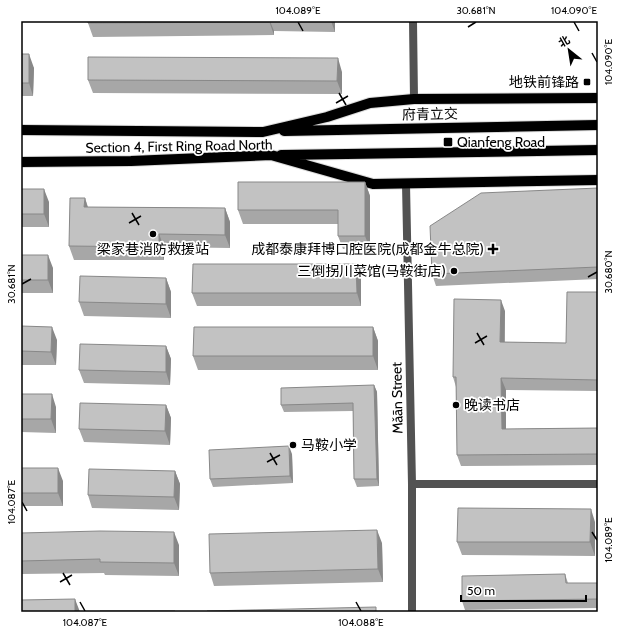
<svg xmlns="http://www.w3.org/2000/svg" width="619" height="633" font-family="Cabin,'Noto Sans SC',sans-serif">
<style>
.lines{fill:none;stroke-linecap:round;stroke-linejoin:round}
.primary-casing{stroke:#dbdbdb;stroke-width:12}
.minor{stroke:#525252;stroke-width:8}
.primary{stroke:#000;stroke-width:10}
.wall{fill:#a7a7a7}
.shaded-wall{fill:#888}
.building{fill:#c2c2c2;stroke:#888}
.ticks{fill:none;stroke:#000;stroke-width:1.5}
.poi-dot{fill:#000;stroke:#fff;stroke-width:1.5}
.labels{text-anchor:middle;stroke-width:3.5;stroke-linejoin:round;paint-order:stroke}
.poi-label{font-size:14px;fill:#000;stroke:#fff;text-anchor:end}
.street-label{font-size:14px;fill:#000;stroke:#fff}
.neatline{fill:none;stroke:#000;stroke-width:1.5}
.ticks-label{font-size:10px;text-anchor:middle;fill:#000}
</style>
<rect width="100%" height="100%" fill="#fff"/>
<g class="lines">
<defs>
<path id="primary" d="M21 130 263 132 327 117 370 103 414 99 598 98
M284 131 598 125
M281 155 598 150
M21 162 131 161 271 155 373 184 598 180"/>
</defs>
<use href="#primary" class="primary-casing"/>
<path class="minor" d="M413 21 414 99
M406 184 412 484V612
M412 484H598"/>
<use href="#primary" class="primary"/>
</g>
<path class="wall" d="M88 21H335V32L274 31V35L93 37 88 23Z
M21 54 34 68 33 96H21Z
M342 72V94L93 93 88 80Z
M365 182 370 196V249H343L338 236V224H243L238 210Z
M598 188V279L436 286 432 274Z
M21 189 49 202V227H21Z
M85 198 88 207 225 208 230 222V248L164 247V260H74L69 246Z
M21 255 53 268V293H21Z
M166 278 171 292V318L84 316 79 302Z
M361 278V306H197L192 293Z
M598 292V391L506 390V429L598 428V465L461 466 457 455 456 387 453 377 505 311V342L566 343Z
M21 326 57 340 56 365H21Z
M373 327 378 341V370H198L193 356Z
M166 346 171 359 170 385 84 383 79 370Z
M374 385 377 392 379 486 357 487 354 479 353 411 284 412 281 405Z
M21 394 56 407V433L21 432Z
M166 405 171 418 170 445 84 442 79 429Z
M292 454 293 483 213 487 210 479Z
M21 468 63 481V506H21Z
M175 471 180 484 179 510 92 508 88 495Z
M595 522V556L462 555 457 542Z
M21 533 179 545V576L105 575 104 573 21 574Z
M382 543 383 582 214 586 210 573Z
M565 574 568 583H598V608L465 610 462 601Z"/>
<path class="shaded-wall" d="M269 21H270L274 31V35Z
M331 21H335V32Z
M29 54 34 68 33 96 29 83Z
M338 58 342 72V94L337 81Z
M365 182 370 196V249L365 236Z
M44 189 49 202V227L44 214Z
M85 198 89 212 84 207Z
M225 208 230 222V248L225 235Z
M159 234 164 247V260L159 247Z
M48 255 53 268V293L48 280Z
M356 264 361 278V306L357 293Z
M166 278 171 292V318L166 304Z
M501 300 505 311 504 354 500 342Z
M52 327 57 340 56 365 51 352Z
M373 327 378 341V370L373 356Z
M166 346 171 359 170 385 166 372Z
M501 378 506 390V441L502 429Z
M374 385 377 392 379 486 377 479Z
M52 394 56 407V433L51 419Z
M166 405 171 418 170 445 165 431Z
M289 446 292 454 293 483 290 476Z
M58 468 63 481V506L58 493Z
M175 471 180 484 179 510 174 497Z
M591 509 595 522V556L590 542Z
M377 530 382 543 383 582 378 569Z
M174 532 179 545V576L174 563Z
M75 599 80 612H75Z"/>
<path class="building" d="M88 21H269V22L88 23Z
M21 54H29V83H21Z
M88 57 338 58 337 81 88 80Z
M238 182H365V236H338V210H238Z
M598 188V267L432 274 430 226 481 193Z
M21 189H44V214H21Z
M70 198H85L84 207 225 208V235L159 234V247L69 246Z
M21 255H48V280H21Z
M193 264H356L357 293H192Z
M80 276 166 278V304L79 302Z
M567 292H598V380L501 378 502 429 598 428V454L457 455 456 377H453L454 299 501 300 500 342 566 343Z
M21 326 52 327 51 352 21 351Z
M194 327H373V356H193Z
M80 344 166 346V372L79 370Z
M374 385 377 479H354L353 403 281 405V388Z
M21 394H52L51 419H21Z
M80 403 166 405 165 431 79 429Z
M289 446 290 476 210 479 209 450Z
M21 468H58V493H21Z
M89 469 175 471 174 497 88 495Z
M458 508 591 509 590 542H457Z
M377 530 378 569 210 573 209 534Z
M100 531 174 532V563L100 562V559L21 561V533Z
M565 574 566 583H598V599L462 601V576Z
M75 599V612H21V600Z
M376 607V612H207V611Z
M100 611H175V612H100Z"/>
<path class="ticks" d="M298 22 303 31M574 22 579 31M468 27 476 22M592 53 597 62M339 93 346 105M336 103 348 96M132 213 139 225M129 223 141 216M588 277 597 272M22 284 31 279M477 333 484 345M475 343 487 336M270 453 277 465M267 462 280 455M22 502 27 511M592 532 597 540M63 573 70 585M60 582 72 575M80 602 85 611M356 602 361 611"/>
<g class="poi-dot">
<rect x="583" y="78" width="8" height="8" rx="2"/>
<rect x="443" y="137" width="10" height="10" rx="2"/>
<circle cx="153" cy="234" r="4"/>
<path d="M491 243h4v4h4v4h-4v4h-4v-4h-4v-4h4z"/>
<circle cx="454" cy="271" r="4"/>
<circle cx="456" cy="405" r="4"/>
<circle cx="293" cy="445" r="4"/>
</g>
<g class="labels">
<g class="poi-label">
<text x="579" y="87">地铁前锋路</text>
<text x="457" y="147" text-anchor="start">Qianfeng Road</text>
<text x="153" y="254" text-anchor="middle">梁家巷消防救援站</text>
<text x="484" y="254">成都泰康拜博口腔医院(成都金牛总院)</text>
<text x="446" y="276">三倒拐川菜馆(马鞍街店)</text>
<text x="464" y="410" text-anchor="start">晚读书店</text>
<text x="301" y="450" text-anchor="start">马鞍小学</text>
</g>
<g class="street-label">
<text transform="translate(430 114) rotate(-1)" y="5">府青立交</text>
<text transform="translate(179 146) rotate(-1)" y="5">Section 4, First Ring Road North</text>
<text transform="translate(397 398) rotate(-91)" y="5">Mǎān Street</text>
</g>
</g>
<rect width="619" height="633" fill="none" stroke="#ffffff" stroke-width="44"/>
<g transform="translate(569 50) rotate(330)" stroke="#ffffff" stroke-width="3" paint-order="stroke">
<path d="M0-3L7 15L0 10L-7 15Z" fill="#000000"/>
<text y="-6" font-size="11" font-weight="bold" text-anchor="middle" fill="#000000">北</text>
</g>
<path d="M461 595v6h125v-6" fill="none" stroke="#000000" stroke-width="2"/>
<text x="467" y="595" font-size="12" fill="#000000" stroke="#ffffff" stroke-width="3" paint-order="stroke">50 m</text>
<rect x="22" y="22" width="575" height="589" class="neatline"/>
<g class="ticks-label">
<text x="298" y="14">104.089°E</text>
<text x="476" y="14">30.681°N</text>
<text x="574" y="14">104.090°E</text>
<text transform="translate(608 62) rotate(-90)" y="4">104.090°E</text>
<text transform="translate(608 272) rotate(-90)" y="4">30.680°N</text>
<text transform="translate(11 284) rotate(-90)" y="4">30.681°N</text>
<text transform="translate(11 502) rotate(-90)" y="4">104.087°E</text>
<text transform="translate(608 540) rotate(-90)" y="4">104.089°E</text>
<text x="85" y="626">104.087°E</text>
<text x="361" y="626">104.088°E</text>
</g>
</svg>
